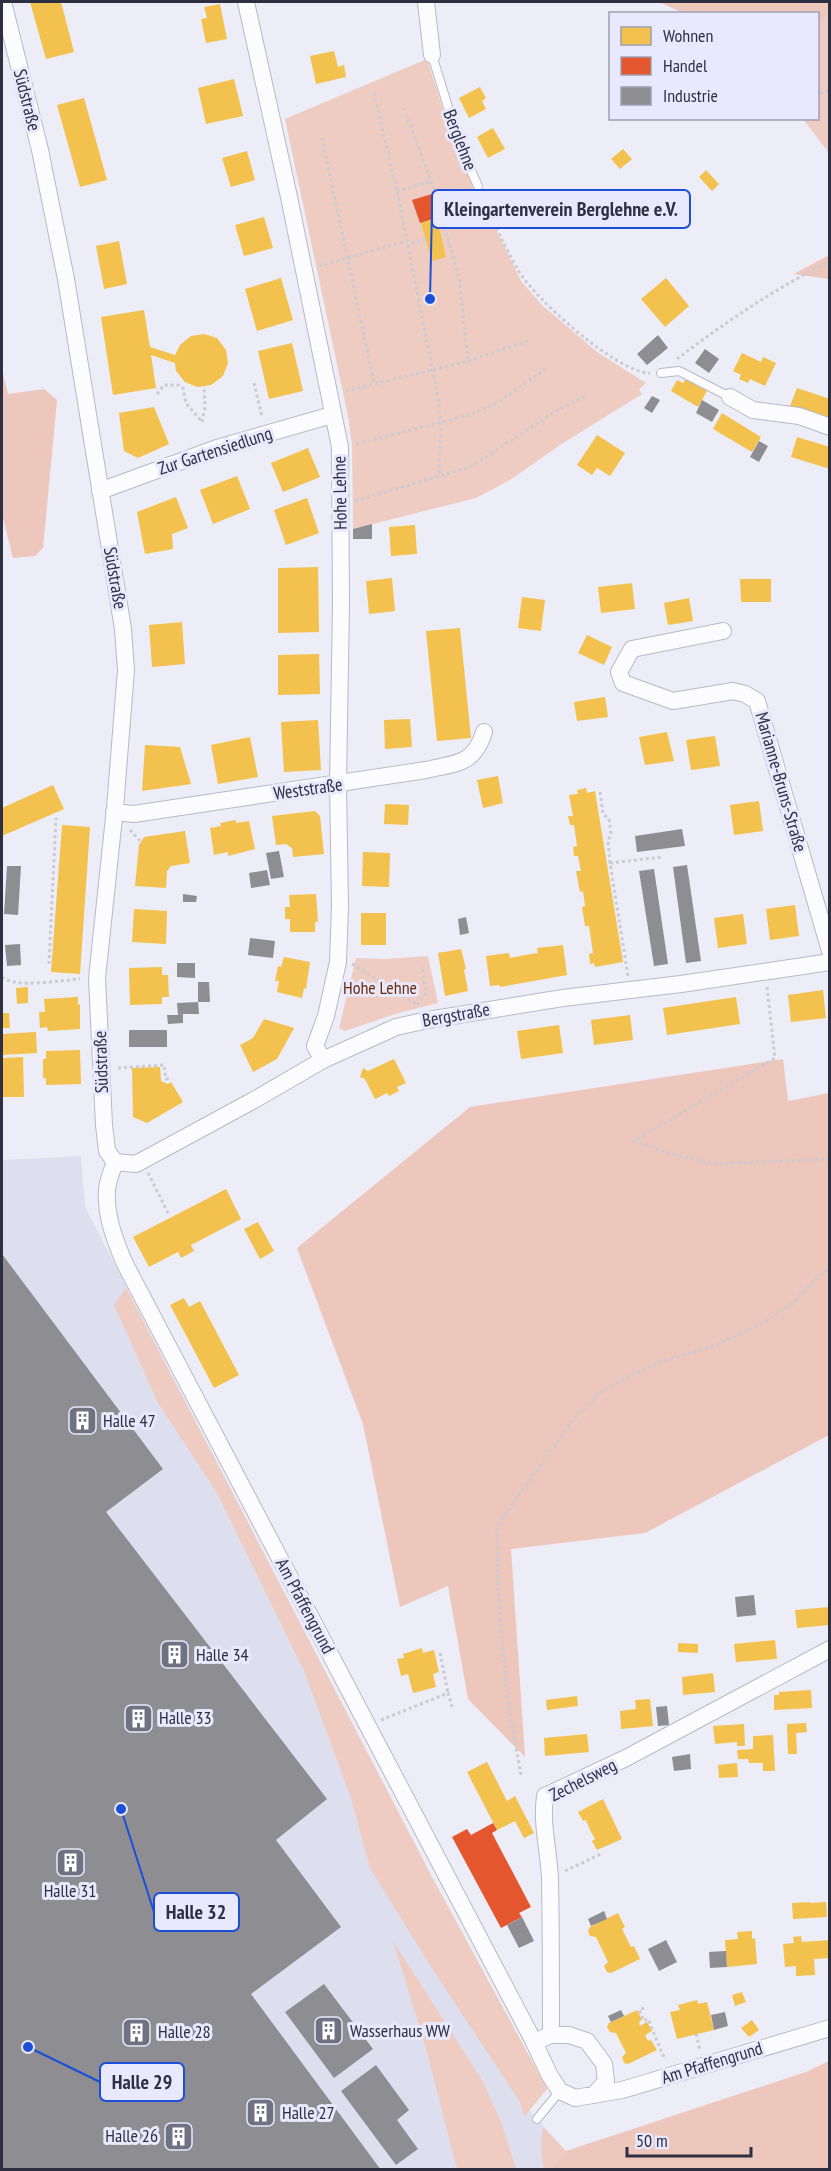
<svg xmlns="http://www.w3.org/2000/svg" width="831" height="2171" font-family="'PT Sans Narrow',sans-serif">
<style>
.built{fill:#dddfef}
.green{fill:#efccc2}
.forest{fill:#edc6bc}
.homes{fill:#f2c14e}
.shops{fill:#e4572e}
.industry{fill:#8d8d92}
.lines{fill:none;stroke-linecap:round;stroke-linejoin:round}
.lane-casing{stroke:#b8b9c6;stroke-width:10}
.street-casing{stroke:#b8b9c6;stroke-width:18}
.path{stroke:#cbcbd1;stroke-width:3;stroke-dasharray:3 3;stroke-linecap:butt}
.lane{stroke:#fcfcfe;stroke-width:8}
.street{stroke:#fcfcfe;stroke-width:16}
.labels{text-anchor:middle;stroke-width:6;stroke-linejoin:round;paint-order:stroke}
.street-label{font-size:18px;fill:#2e2f41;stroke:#e8e9fc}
.park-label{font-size:18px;fill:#6b2c0e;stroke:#e8e9fc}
.poi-label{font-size:18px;fill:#2e2f41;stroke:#e8e9fc;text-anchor:start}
.leader{fill:none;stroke:#1d4ed8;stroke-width:2}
.callout-dot{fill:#1d4ed8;stroke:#e8e9fc;stroke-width:2}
.callout{fill:#e8e9fc;stroke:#1d4ed8;stroke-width:2}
.callout-label{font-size:20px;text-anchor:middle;font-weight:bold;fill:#2e2f41}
</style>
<rect width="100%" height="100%" fill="#ecedf7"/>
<path class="built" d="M81 1156 85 1207 432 1877 547 2089 529 2110 566 2151 552 2170H2V1160Z"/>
<path class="green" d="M829 17V153L803 119 818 118V22Z
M427 59 452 138 521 281 542 305 597 352 646 383 639 389 642 394 560 445 510 480 476 498 353 529 352 445 348 416 285 119Z
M428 956 438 1003 395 1014 345 1031 339 1028 356 958 385 959Z
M126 1288 432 1877 547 2089 524 2117 520 2102 431 1967 370 1868 350 1795 304 1671 217 1493 158 1403 114 1305Z
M393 1941 482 2080 502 2124 516 2169H457L425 2045Z
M543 2127 566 2151 552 2169H544C541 2155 540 2141 543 2127Z"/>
<path class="forest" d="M659 2H829V17L818 22V14L683 13Z
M829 255V279L794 274Z
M2 370 8 394 44 389 57 400 43 548 35 556 13 558 2 514Z
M783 1059 788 1101 829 1093V1435L645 1533 511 1549 525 1757 468 1699 448 1586 400 1607 363 1424 297 1248 470 1107Z
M829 2061V2169H552L566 2151 806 2072Z"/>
<path class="homes" d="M30 2H61L74 52 46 59Z
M220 4 227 39 206 43 201 19 207 18 204 7Z
M334 51 338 67 344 65 346 77 316 84 310 56Z
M234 79 243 116 206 124 198 88Z
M480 87 486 98 482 101 486 109 469 118 459 98Z
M84 98 107 180 80 187 57 105Z
M493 128 505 149 488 158 477 137Z
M623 149 632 159 620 169 611 159Z
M247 151 255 180 231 187 222 158Z
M706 170 719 184 712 191 699 177Z
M264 217 273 248 244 256 235 225Z
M437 218 446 257 432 261 421 223Z
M119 241 127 284 104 289 96 246Z
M281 278 293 320 257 331 245 289Z
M666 278 689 306 665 327 641 299Z
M144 310 150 347 175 355 180 345 191 336 204 334 217 338 226 350 228 363 223 376 211 385 197 387 185 382 176 371 175 363 151 355 156 388 113 395 101 317Z
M292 343 303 391 269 399 258 351Z
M742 353 761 362 763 357 776 363 765 386 750 379 748 383 739 379 741 375 733 371Z
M686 379 707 391 698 407 671 391 677 380 683 383Z
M797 388 830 399V420L790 406Z
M154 407 169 444 138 458 124 451 119 413Z
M722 413 761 437 752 452 713 429Z
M597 435 625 453 610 476 597 468 592 475 577 465Z
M797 437 830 447V469L791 457Z
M308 448 320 477 283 492 271 463Z
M237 476 250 509 213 524 200 490Z
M176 497 188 528 172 534 173 549 145 554 137 512Z
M307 498 319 533 286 545 274 510Z
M415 525 417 554 391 556 389 527Z
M318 567 319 632 278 633V568Z
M392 578 395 611 369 614 366 581Z
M740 579H771V602H741Z
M632 583 635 609 601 613 598 587Z
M522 597 545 600 541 631 518 628Z
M689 598 693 621 668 625 664 603Z
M182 622 185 664 152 667 149 625Z
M460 628 471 738 437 741 426 631Z
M587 635 612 647 604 665 578 653Z
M319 654 320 694 278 695V655Z
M605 697 608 717 577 721 574 702Z
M410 719 412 747 385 749 384 720Z
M318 720 321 770 284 772 281 722Z
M667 732 674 761 645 765 639 737Z
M715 736 720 766 691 770 686 740Z
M250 737 258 777 218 784 211 745Z
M145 745 180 747 191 784 142 791Z
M498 776 503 803 483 808 477 780Z
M53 785 64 809 2 836V808Z
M586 788 587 793 595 791 623 962 595 967 594 963 590 964 589 954 593 953 589 926H585L582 907 585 906 583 891 580 892 576 871H581L578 856H574L573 847 577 846 574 825H570L568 816H573L569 795 578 794 577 790Z
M759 801 763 831 734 835 730 805Z
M385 804 409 805 408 825 384 824Z
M315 811 320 816 324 854 293 857 292 848 286 844 276 845 272 816Z
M236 820V823L249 821 255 849 228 856V852L214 855 210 828 221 826 220 823Z
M62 825 90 827 80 974 51 972Z
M185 831 190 863 171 866 167 871 166 888 135 886 139 845 144 837Z
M363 852 390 853 389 887 362 886Z
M316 894 318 922H315V932H290V919H285V907H290L289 895Z
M795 905 799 936 770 940 766 909Z
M134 909 167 911 166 944 132 942Z
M361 913H386V945H361Z
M743 914 747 944 718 948 714 918Z
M563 945 567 975 500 987 499 985 490 986 486 956 509 953 510 958 525 955 538 953 537 948Z
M461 949 466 969 464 970 468 991 445 996 438 953Z
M284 957 310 962 306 989 304 988 302 998 277 992 279 981H275L278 966 281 967Z
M162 967V975H168L169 997H162V1004L130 1005 129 968Z
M28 987V1003L17 1004 16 988Z
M823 990 826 1018 791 1022 788 995Z
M78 997V1005L80 1004V1029L48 1031 47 1027 40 1028 39 1012H45L44 999Z
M736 997 740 1024 667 1035 663 1008Z
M2 1013H9L10 1028H2Z
M630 1015 633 1040 594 1045 591 1020Z
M264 1019 294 1028 277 1059 253 1072 240 1045 253 1038Z
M559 1025 563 1053 521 1059 517 1031Z
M36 1032 37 1053 2 1055V1034Z
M80 1050 81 1084 46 1085V1078H43V1059H46V1051Z
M23 1057 24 1097H2V1058Z
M394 1059 406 1083 397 1087 399 1091 389 1096 387 1093 375 1099 365 1079 360 1077 363 1068 368 1071Z
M160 1067 161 1081 168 1084 171 1082 183 1102 147 1123 133 1117 132 1068Z
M226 1189 241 1219 191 1245 194 1251 181 1258 178 1252 149 1267 133 1237Z
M258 1222 274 1251 260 1259 244 1229Z
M184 1298 189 1307 200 1301 239 1375 214 1388 170 1305Z
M830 1607V1625L797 1628 795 1610Z
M775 1640 777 1659 736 1662 734 1644Z
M678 1643 698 1644V1653L678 1652Z
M422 1648 423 1653 434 1650 439 1672 433 1674 436 1687 413 1693 408 1674 401 1676 397 1659 404 1658 403 1654Z
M713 1673 715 1692 683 1695 682 1677Z
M811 1690 812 1708 774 1710V1695H779V1692Z
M577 1696 578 1706 547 1710 546 1700Z
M650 1699 653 1726 621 1729 620 1711 636 1709 635 1700Z
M806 1723 807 1732 796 1733 797 1754H788L787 1724Z
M744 1724 745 1746H737V1742L715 1744 713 1726Z
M587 1734 589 1752 545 1756 544 1738Z
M773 1735 775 1771H763V1763H749L748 1759H738L737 1750 753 1749V1736Z
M487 1762 507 1801 515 1796 534 1833 524 1838 515 1821 497 1830 467 1772Z
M737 1763 738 1777 719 1778 718 1765Z
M603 1799 622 1839 597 1850 592 1841 595 1839 590 1830 586 1820 583 1821 578 1812Z
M810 1902V1903L826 1902 827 1917 793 1919 792 1903Z
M618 1913 625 1927 622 1929 631 1947 634 1946 640 1959 611 1973 607 1972 604 1966 608 1962 596 1937 590 1936 588 1931 590 1927Z
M752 1931V1939L755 1938 757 1964 727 1967 725 1940 738 1939 737 1932Z
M801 1936 802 1942 830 1940V1958L814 1959 815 1975 796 1976V1966L785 1967 783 1944 794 1943 793 1937Z
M742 1992 746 2002 735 2006 732 1995Z
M697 2000 698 2004 707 2002 714 2030 677 2039 670 2012 680 2010 678 2005Z
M637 2010 642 2020 639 2022 640 2026 647 2022 652 2031 645 2035 648 2041 651 2040 657 2050 628 2064 624 2063 622 2057 626 2053 616 2033 610 2032 607 2027 609 2023Z
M752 2020 759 2030 749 2037 741 2028Z"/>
<path class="shops" d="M432 194 439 217 420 223 412 200Z
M493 1823 497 1830 492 1833 531 1907 519 1913 522 1917 501 1928 452 1837 467 1829 471 1835Z"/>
<path class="industry" d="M658 335 668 348 647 365 637 354Z
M705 349 719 359 709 373 695 363Z
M652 396 660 400 652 413 644 408Z
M702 400 719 410 712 422 696 413Z
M759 441 768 446 759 462 750 457Z
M372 524V539H353V529Z
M682 829 685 846 637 852 635 836Z
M279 851 284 877 271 879 266 853Z
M687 865 701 961 686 963 673 867Z
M7 866H21L18 915 4 914Z
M654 869 668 964 654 966 639 871Z
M267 870 270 885 251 888 249 873Z
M183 894 197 896 196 902H183Z
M466 917 469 933 460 935 458 919Z
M250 938 275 941 273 958 248 955Z
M20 944 21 965 7 966 5 945Z
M177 963H195V978L177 977Z
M198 982H209L210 1002H198Z
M198 1002 199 1014H183V1023L168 1024 167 1015H178L177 1003Z
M129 1030H167V1047H129Z
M2 1254 163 1469 106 1512 327 1799 276 1840 341 1927 251 1994 381 2170H2Z
M754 1595 756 1615 737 1617 735 1597Z
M667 1706 669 1725 658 1726 656 1707Z
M690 1754 691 1769 674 1771 672 1757Z
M604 1911 607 1919 591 1926 588 1919Z
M522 1917 534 1941 519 1948 507 1925Z
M666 1940 677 1962 659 1971 648 1949Z
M726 1951 727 1967 710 1968 709 1952Z
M324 1984 373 2049 334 2078 285 2012Z
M621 2010 624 2016 611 2022 608 2016Z
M725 2012 728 2026 714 2030 711 2015Z
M376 2065 409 2110 397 2120 418 2149 396 2165 341 2091Z"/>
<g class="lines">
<defs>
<path id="lane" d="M432 55 461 149 478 186
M661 373 679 371 730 397
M537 2119 560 2091"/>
<path id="street" d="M3 2 40 150 66 279 123 629 126 670 115 808 97 978 104 1125 107 1151 115 1162
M246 2 289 197 340 447 341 604 338 784 340 906 338 962 326 1016 315 1046 323 1060
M426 2 432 55
M730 397 753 410 799 416 830 427
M100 491 217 448 332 415
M723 631 632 649 619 672 623 683 673 701 733 691 745 694 757 701 830 951
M114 812 134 814 426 770C456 763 474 765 484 732
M115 1162C112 1170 108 1180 107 1189 105 1215 115 1241 125 1264L534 2042 550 2076 560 2091 575 2098 622 2090 830 2028
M115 1162 136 1164 254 1100 323 1060 396 1027 428 1020 563 998 681 984 830 962
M551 2035C551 1983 551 1931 550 1879 549 1851 541 1824 545 1796L626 1758 830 1649
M541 2039 551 2035H569L587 2041 604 2064 606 2081 594 2095"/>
</defs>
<use href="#lane" class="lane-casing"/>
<use href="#street" class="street-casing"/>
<path class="path" d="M374 93 397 191 438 397 441 422 439 477
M820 93 830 90
M404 108 431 181 459 277 468 361
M322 138 374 383
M397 191 431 181
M482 195C493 220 504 246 518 270 535 299 617 373 650 373
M319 266 407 241 413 243 426 239
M677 359C724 323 776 288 830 261
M254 383 262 417
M346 391 468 361 528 341
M157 394 164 385H179L183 388 186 403 202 422
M202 422 205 407 204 386
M356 444 469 415 497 403 548 367
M355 501 470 467 553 413 586 395
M600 792 603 814 609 819 611 834 608 841 610 863 628 976
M130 830 141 842
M2 842H3
M610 863 663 857
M49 964 56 818
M352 964 418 1005
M2 977C15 989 62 980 80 979
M767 987 775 1058 634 1141 669 1153 714 1164 830 1159
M417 1005 426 993 422 965
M118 1068 164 1065 166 1079 172 1078
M148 1173 169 1215
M440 1653 448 1693
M381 1720 448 1693 453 1710
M521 1775 507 1697 498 1591 497 1526 573 1420 598 1394 629 1376 661 1362 713 1346 756 1327 792 1304 817 1278 830 1269
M565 1871 601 1854
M644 2008 639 2010 644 2021 648 2019 665 2060
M696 2034 700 2050"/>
<use href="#lane" class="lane"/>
<use href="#street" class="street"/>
</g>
<defs>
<symbol id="building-square" viewBox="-11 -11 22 22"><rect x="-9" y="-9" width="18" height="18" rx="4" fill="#707281" stroke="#e8e9fc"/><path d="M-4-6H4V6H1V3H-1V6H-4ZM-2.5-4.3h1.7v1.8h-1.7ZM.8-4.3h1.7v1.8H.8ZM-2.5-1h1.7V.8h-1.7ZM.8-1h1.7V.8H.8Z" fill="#fff"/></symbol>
</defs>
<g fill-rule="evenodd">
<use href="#building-square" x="66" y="1404" width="33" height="33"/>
<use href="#building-square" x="158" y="1638" width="33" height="33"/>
<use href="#building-square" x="122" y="1702" width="33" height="33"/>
<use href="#building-square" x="54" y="1846" width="33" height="33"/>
<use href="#building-square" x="312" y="2014" width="33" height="33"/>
<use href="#building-square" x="120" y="2016" width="33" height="33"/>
<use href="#building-square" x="244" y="2096" width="33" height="33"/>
<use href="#building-square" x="162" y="2120" width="33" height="33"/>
</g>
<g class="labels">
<g class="street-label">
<text transform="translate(27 100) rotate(76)" y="6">Südstraße</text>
<text transform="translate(460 140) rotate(69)" y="6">Berglehne</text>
<text transform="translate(215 451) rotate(-18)" y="6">Zur Gartensiedlung</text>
<text transform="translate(340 493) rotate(-91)" y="6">Hohe Lehne</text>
<text transform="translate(115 578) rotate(80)" y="6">Südstraße</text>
<text transform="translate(781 782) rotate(74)" y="6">Marianne-Bruns-Straße</text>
<text transform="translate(308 789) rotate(-8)" y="6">Weststraße</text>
<text transform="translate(456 1015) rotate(-10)" y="6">Bergstraße</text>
<text transform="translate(101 1062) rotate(-92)" y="6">Südstraße</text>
<text transform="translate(305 1606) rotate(62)" y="6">Am Pfaffengrund</text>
<text transform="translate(583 1780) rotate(-27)" y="6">Zechelsweg</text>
<text transform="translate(712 2063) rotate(-17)" y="6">Am Pfaffengrund</text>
</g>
<g class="park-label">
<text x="380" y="994">Hohe Lehne</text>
</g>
<g class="poi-label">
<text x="103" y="1427">Halle 47</text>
<text x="196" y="1661">Halle 34</text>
<text x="159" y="1724">Halle 33</text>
<text x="70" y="1897" text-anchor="middle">Halle 31</text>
<text x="350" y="2037">Wasserhaus WW</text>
<text x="158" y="2038">Halle 28</text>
<text x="282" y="2119">Halle 27</text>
<text x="158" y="2142" text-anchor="end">Halle 26</text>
</g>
</g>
<path class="leader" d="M430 299L432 209M121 1809L154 1912M28 2047L100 2082"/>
<g class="callout-dot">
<circle cx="430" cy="299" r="6"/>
<circle cx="121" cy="1809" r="6"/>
<circle cx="28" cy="2047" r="6"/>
</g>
<g class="callout">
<rect x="432" y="190" width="258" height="38" rx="6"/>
<rect x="154" y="1893" width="85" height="38" rx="6"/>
<rect x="100" y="2063" width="84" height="38" rx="6"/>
</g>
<g class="callout-label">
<text x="561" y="216">Kleingartenverein Berglehne e.V.</text>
<text x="196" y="1919">Halle 32</text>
<text x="142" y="2089">Halle 29</text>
</g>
<rect width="831" height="2171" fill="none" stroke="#2e2f41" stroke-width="6"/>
<rect x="609" y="12" width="210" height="108" fill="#e8e9fc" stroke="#9e9fb1" stroke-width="1.5"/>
<rect x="621" y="27" width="30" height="18" fill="#f2c14e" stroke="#9e9fb1" stroke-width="1.5"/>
<text x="663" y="42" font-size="18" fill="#2e2f41">Wohnen</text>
<rect x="621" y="57" width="30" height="18" fill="#e4572e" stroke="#9e9fb1" stroke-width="1.5"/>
<text x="663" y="72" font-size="18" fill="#2e2f41">Handel</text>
<rect x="621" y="87" width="30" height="18" fill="#8d8d92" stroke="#9e9fb1" stroke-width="1.5"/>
<text x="663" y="102" font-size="18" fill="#2e2f41">Industrie</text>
<path d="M627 2147v9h124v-9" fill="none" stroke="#2e2f41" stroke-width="3"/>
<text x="636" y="2147" font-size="18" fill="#2e2f41" stroke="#e8e9fc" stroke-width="4.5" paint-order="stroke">50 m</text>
</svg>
